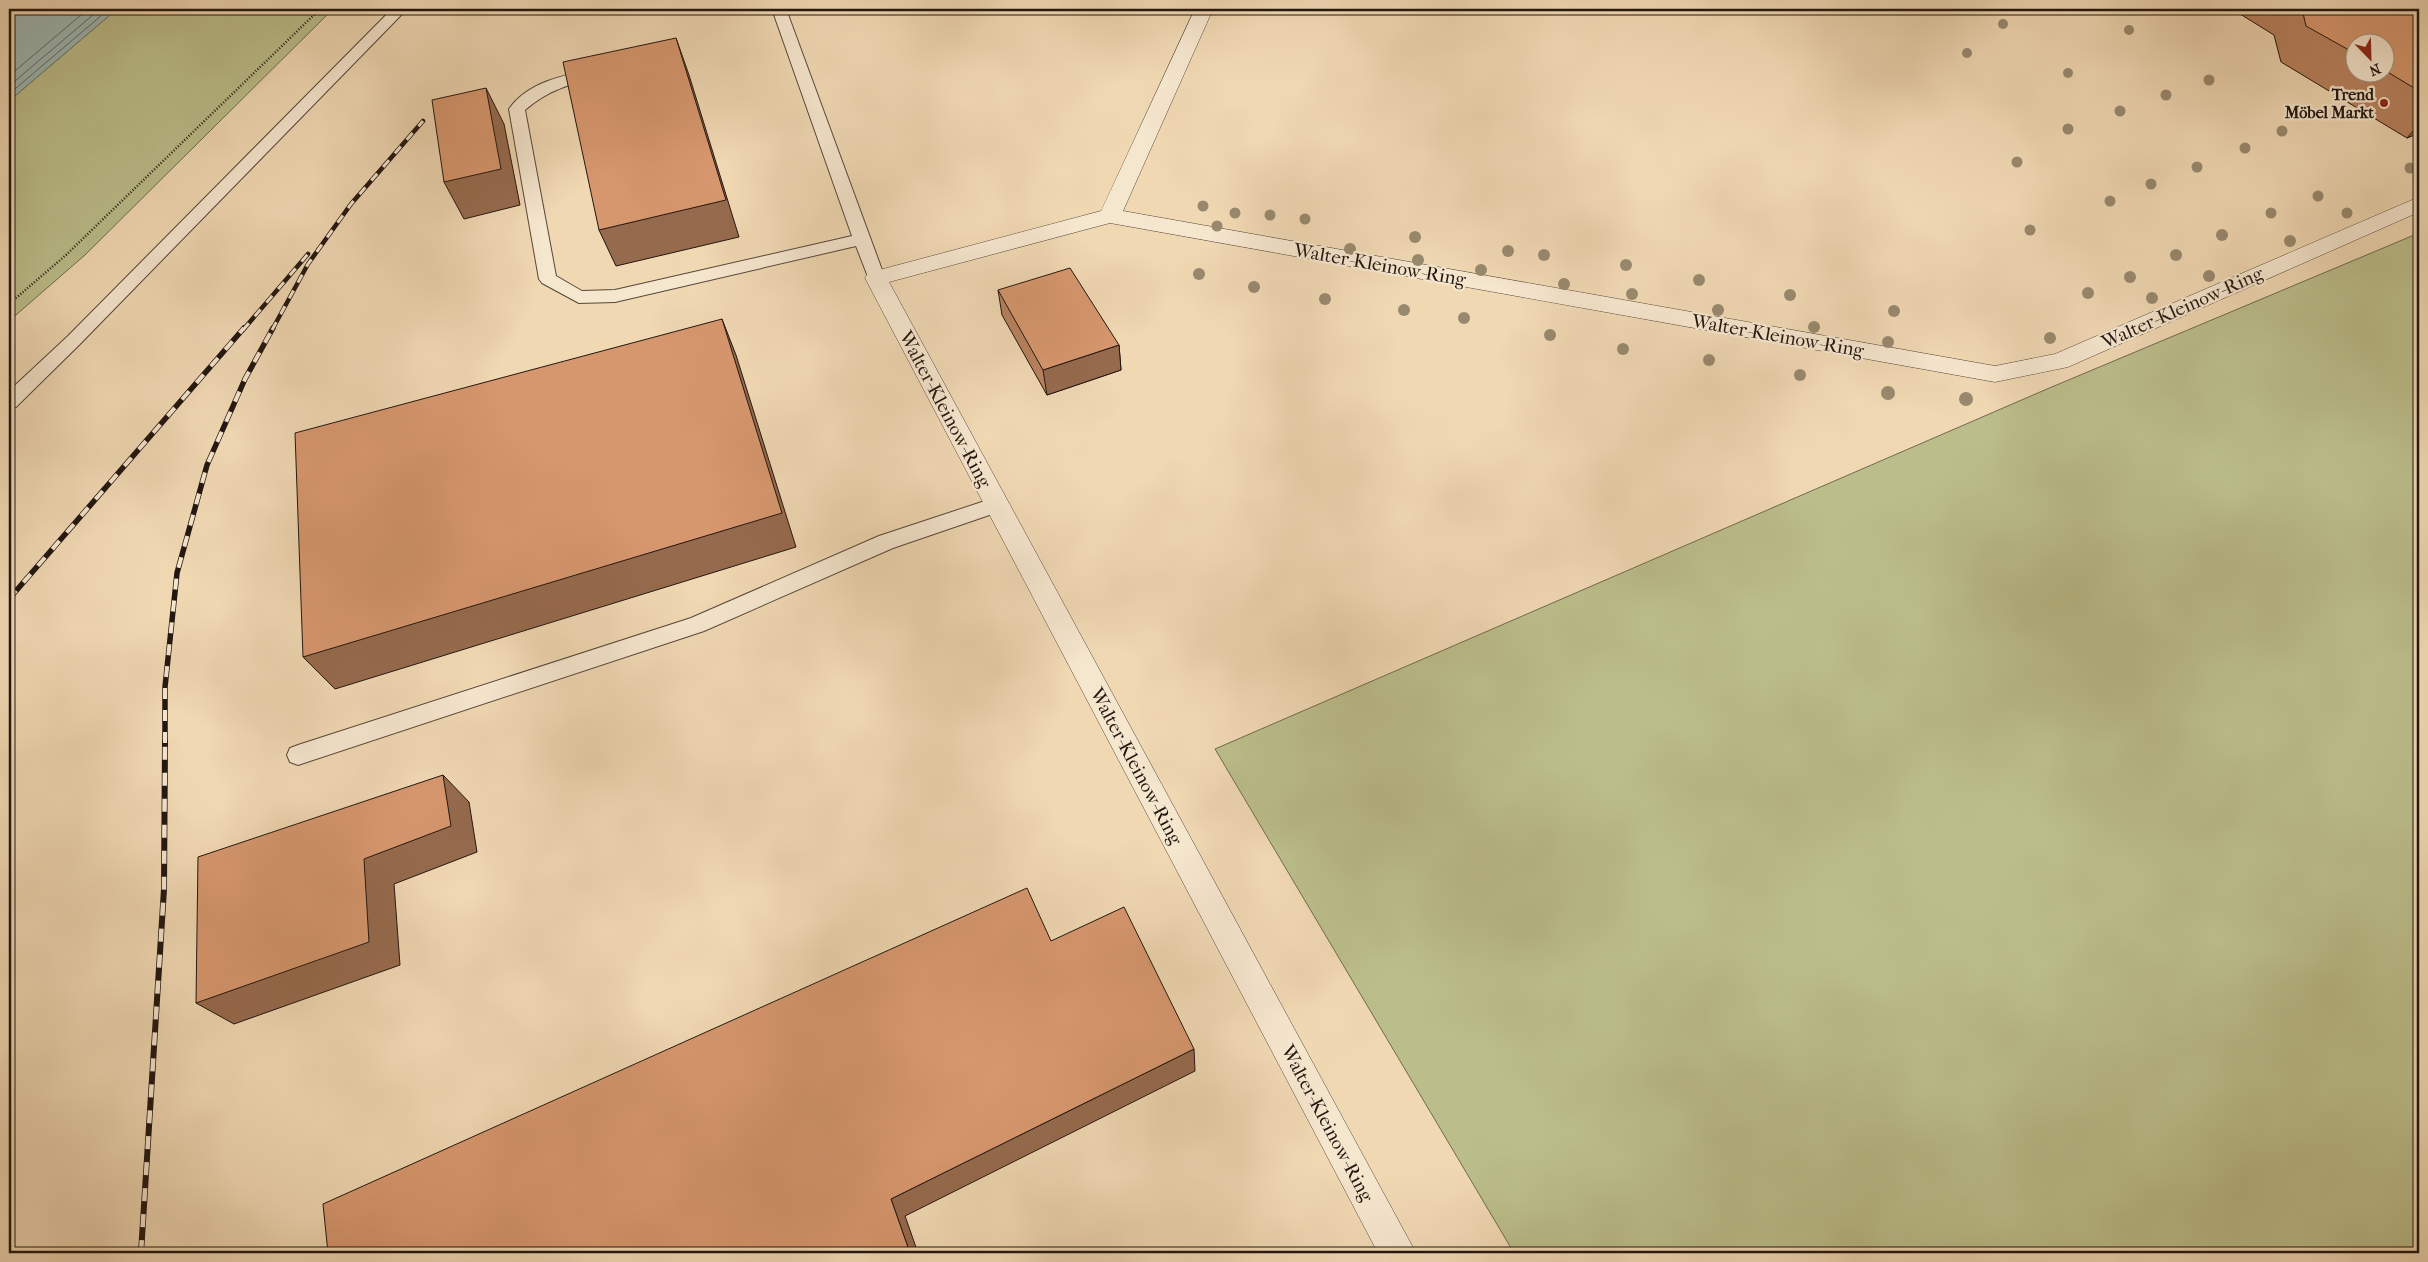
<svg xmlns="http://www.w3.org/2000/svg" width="2428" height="1262" font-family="'IM FELL French Canon',serif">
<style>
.green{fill:#bbbe8b;stroke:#6e6a4e}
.water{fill:#9cb8b4;stroke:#6b7772}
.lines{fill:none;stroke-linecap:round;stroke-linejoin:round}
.shore{stroke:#5f6762;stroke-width:1}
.service-casing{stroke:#564639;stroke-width:2}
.minor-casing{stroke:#564639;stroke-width:1}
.path{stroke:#221610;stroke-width:2.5;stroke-dasharray:1 2;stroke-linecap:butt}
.service{fill:#f5e6ce;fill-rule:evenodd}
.minor{fill:#f5e6ce;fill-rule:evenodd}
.rail-far2-casing{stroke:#221610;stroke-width:4.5}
.rail-far1-casing{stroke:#221610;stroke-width:5.5}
.rail-casing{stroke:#221610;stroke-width:6}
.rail-far2{stroke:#f5e6ce;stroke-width:3;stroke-dasharray:9;stroke-linecap:butt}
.rail-far1{stroke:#f5e6ce;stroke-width:4;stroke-dasharray:11;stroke-linecap:butt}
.rail{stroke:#f5e6ce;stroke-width:4.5;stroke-dasharray:13;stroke-linecap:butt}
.tree{fill:#98896e}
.wall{fill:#b9825f;stroke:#221610;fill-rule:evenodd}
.shaded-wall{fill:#966a4d;stroke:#221610}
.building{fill:#d7976e;stroke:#221610}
.poi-dot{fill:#8f2418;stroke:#f5e6ce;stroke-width:2}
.labels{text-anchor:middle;stroke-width:4.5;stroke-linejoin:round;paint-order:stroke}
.far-poi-label{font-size:16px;font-weight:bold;fill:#221610;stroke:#f5e6ce;text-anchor:end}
.street-label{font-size:19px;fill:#221610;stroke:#f5e6ce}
</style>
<rect width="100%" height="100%" fill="#f0d8b3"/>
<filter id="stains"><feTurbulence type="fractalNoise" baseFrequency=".004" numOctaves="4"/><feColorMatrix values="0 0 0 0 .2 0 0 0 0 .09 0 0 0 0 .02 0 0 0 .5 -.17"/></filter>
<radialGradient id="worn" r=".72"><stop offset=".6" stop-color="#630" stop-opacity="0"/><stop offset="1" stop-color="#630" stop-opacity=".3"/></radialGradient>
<path class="green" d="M117 9H333L85 255 9 321V101Z
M2419 233V1253H1514L1215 749 2047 389Z"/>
<path class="water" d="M9 9H117L9 101Z"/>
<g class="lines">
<path class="shore" d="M9 76 88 9
M9 86 100 9
M9 94 109 9"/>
<defs>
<path id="service" d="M392 9H407L80 344 16 407 9 409V391L68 336Z
M772 9H786L885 278 882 282H870L856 246 615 302 579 303 542 283 539 279 509 109C528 82 564 75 594 69L602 74 599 77C570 84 548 90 525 110L556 276 582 291 615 290 852 236Z
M997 497 1004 500 1007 505 1004 510 893 548 704 631 298 765 290 762 287 755 290 748 298 745 691 618 879 536Z"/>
<path id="minor" d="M1195 9H1213L1123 211 1995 366 2055 354 2419 197V212L2068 367 1995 382 1110 223 889 282 1416 1253H1378L865 278 868 273 1101 211Z"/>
</defs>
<use href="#service" class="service-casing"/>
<use href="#minor" class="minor-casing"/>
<path class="path" d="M9 304 66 255 320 9"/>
<use href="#service" class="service"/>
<use href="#minor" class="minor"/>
<defs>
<path id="rail-far2" d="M243 330 308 254
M272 330 308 264 351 204 423 121"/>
<path id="rail-far1" d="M9 599 244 328
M165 743V687L177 573 207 465 245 379 273 328"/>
<path id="rail" d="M141 1253 164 889 165 742"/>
</defs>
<use href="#rail-far2" class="rail-far2-casing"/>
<use href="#rail-far1" class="rail-far1-casing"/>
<use href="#rail" class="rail-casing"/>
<use href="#rail-far2" class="rail-far2"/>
<use href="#rail-far1" class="rail-far1"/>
<use href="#rail" class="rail"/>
</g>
<g class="tree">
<circle cx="2003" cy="24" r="5"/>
<circle cx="2129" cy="30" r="5"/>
<circle cx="1967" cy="53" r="5"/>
<circle cx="2068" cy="73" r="5"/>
<circle cx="2209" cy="80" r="5.5"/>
<circle cx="2166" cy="95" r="5.5"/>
<circle cx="2120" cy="111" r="5.5"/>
<circle cx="2068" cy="129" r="5.5"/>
<circle cx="2282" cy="131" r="5.5"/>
<circle cx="2245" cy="148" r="5.5"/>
<circle cx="2017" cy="162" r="5.5"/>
<circle cx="2197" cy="167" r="5.5"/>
<circle cx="2410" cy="168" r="5.5"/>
<circle cx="2151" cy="184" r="5.5"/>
<circle cx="2318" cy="196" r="5.5"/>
<circle cx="2110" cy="201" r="5.5"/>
<circle cx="1203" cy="206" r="5.5"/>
<circle cx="1235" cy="213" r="5.5"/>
<circle cx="2271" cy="213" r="5.5"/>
<circle cx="2347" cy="213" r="5.5"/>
<circle cx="1270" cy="215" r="5.5"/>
<circle cx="1305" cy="219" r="5.5"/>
<circle cx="1217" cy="226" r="5.5"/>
<circle cx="2030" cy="230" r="5.5"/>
<circle cx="2222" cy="235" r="6"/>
<circle cx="1415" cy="237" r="6"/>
<circle cx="2290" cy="241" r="6"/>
<circle cx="1350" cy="249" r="6"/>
<circle cx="1508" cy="251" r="6"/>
<circle cx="1544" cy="255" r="6"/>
<circle cx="2176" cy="255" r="6"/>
<circle cx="1418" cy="260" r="6"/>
<circle cx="1626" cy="265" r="6"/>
<circle cx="1481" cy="270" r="6"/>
<circle cx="1199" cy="274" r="6"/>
<circle cx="2209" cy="276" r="6"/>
<circle cx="2130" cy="277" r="6"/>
<circle cx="1699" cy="280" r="6"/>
<circle cx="1564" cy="284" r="6"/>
<circle cx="1254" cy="287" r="6"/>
<circle cx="2088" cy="293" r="6"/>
<circle cx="1632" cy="294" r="6"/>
<circle cx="1790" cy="295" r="6"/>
<circle cx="2152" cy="298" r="6"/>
<circle cx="1325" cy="299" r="6"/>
<circle cx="1404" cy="310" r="6"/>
<circle cx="1718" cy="310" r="6"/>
<circle cx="1894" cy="311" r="6"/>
<circle cx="1464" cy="318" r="6"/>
<circle cx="1814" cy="327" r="6"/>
<circle cx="1550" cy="335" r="6"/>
<circle cx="2050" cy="338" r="6"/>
<circle cx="1888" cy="342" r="6"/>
<circle cx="1623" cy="349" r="6"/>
<circle cx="1709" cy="360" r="6"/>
<circle cx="1800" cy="375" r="6"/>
<circle cx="1888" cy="393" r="7"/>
<circle cx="1966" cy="399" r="7"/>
</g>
<path class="wall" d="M1470 9H1482L1481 10Z
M2232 9H2419V133L2407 138 2281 62 2274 35ZM2356 42H2386V72H2356Z
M998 290 1119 345 1121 370 1047 395 1002 315Z"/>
<path class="shaded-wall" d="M676 38 689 75 739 237 616 266 599 230Z
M486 88 504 124 520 205 464 219 444 182Z
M2419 124V133L2407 138Z
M722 319 736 355 796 547 335 689 303 657Z
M1119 345 1121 370 1047 395 1043 370Z
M443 775 469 802 477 852 394 884 400 965 234 1024 196 1003 364 859Z
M1194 1049 1195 1071 905 1216 918 1253H910L891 1199Z"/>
<path class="building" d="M2302 9H2419V91L2386 71V42H2356V54L2306 26Z
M676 38 726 200 599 230 563 62Z
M486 88 501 169 444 182 432 100Z
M1070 268 1119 345 1043 370 998 290Z
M722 319 782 513 303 657 295 433Z
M443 775 451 826 364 859 369 942 196 1003 198 857Z
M1027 888 1051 941 1124 907 1194 1049 891 1199 910 1253H328L323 1204Z"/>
<circle class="poi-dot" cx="2384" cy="103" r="5"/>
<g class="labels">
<g class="far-poi-label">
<text x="2374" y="100">Trend<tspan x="2374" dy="18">Möbel Markt</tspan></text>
</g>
<g class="street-label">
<text transform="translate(1380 264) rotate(10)" y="7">Walter-Kleinow-Ring</text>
<text transform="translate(2182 307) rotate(-24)" y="7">Walter-Kleinow-Ring</text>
<text transform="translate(1778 335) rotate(10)" y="7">Walter-Kleinow-Ring</text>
<text transform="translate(946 409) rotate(62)" y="7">Walter-Kleinow-Ring</text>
<text transform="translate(1137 766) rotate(62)" y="7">Walter-Kleinow-Ring</text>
<text transform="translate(1328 1123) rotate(62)" y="7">Walter-Kleinow-Ring</text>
</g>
</g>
<rect width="2428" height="1262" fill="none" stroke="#f0d8b3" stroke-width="30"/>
<rect x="10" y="10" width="2408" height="1242" fill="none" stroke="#221610" stroke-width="2.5"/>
<rect x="15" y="15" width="2398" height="1232" fill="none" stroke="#221610"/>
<g transform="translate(2370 58) rotate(157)"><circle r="24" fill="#f5e6ce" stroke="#a19382"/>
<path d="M0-4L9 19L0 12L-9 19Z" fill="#8f2418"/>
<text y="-8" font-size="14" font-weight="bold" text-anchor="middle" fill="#221610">N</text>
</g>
<rect width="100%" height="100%" filter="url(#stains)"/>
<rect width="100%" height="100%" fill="url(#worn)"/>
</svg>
